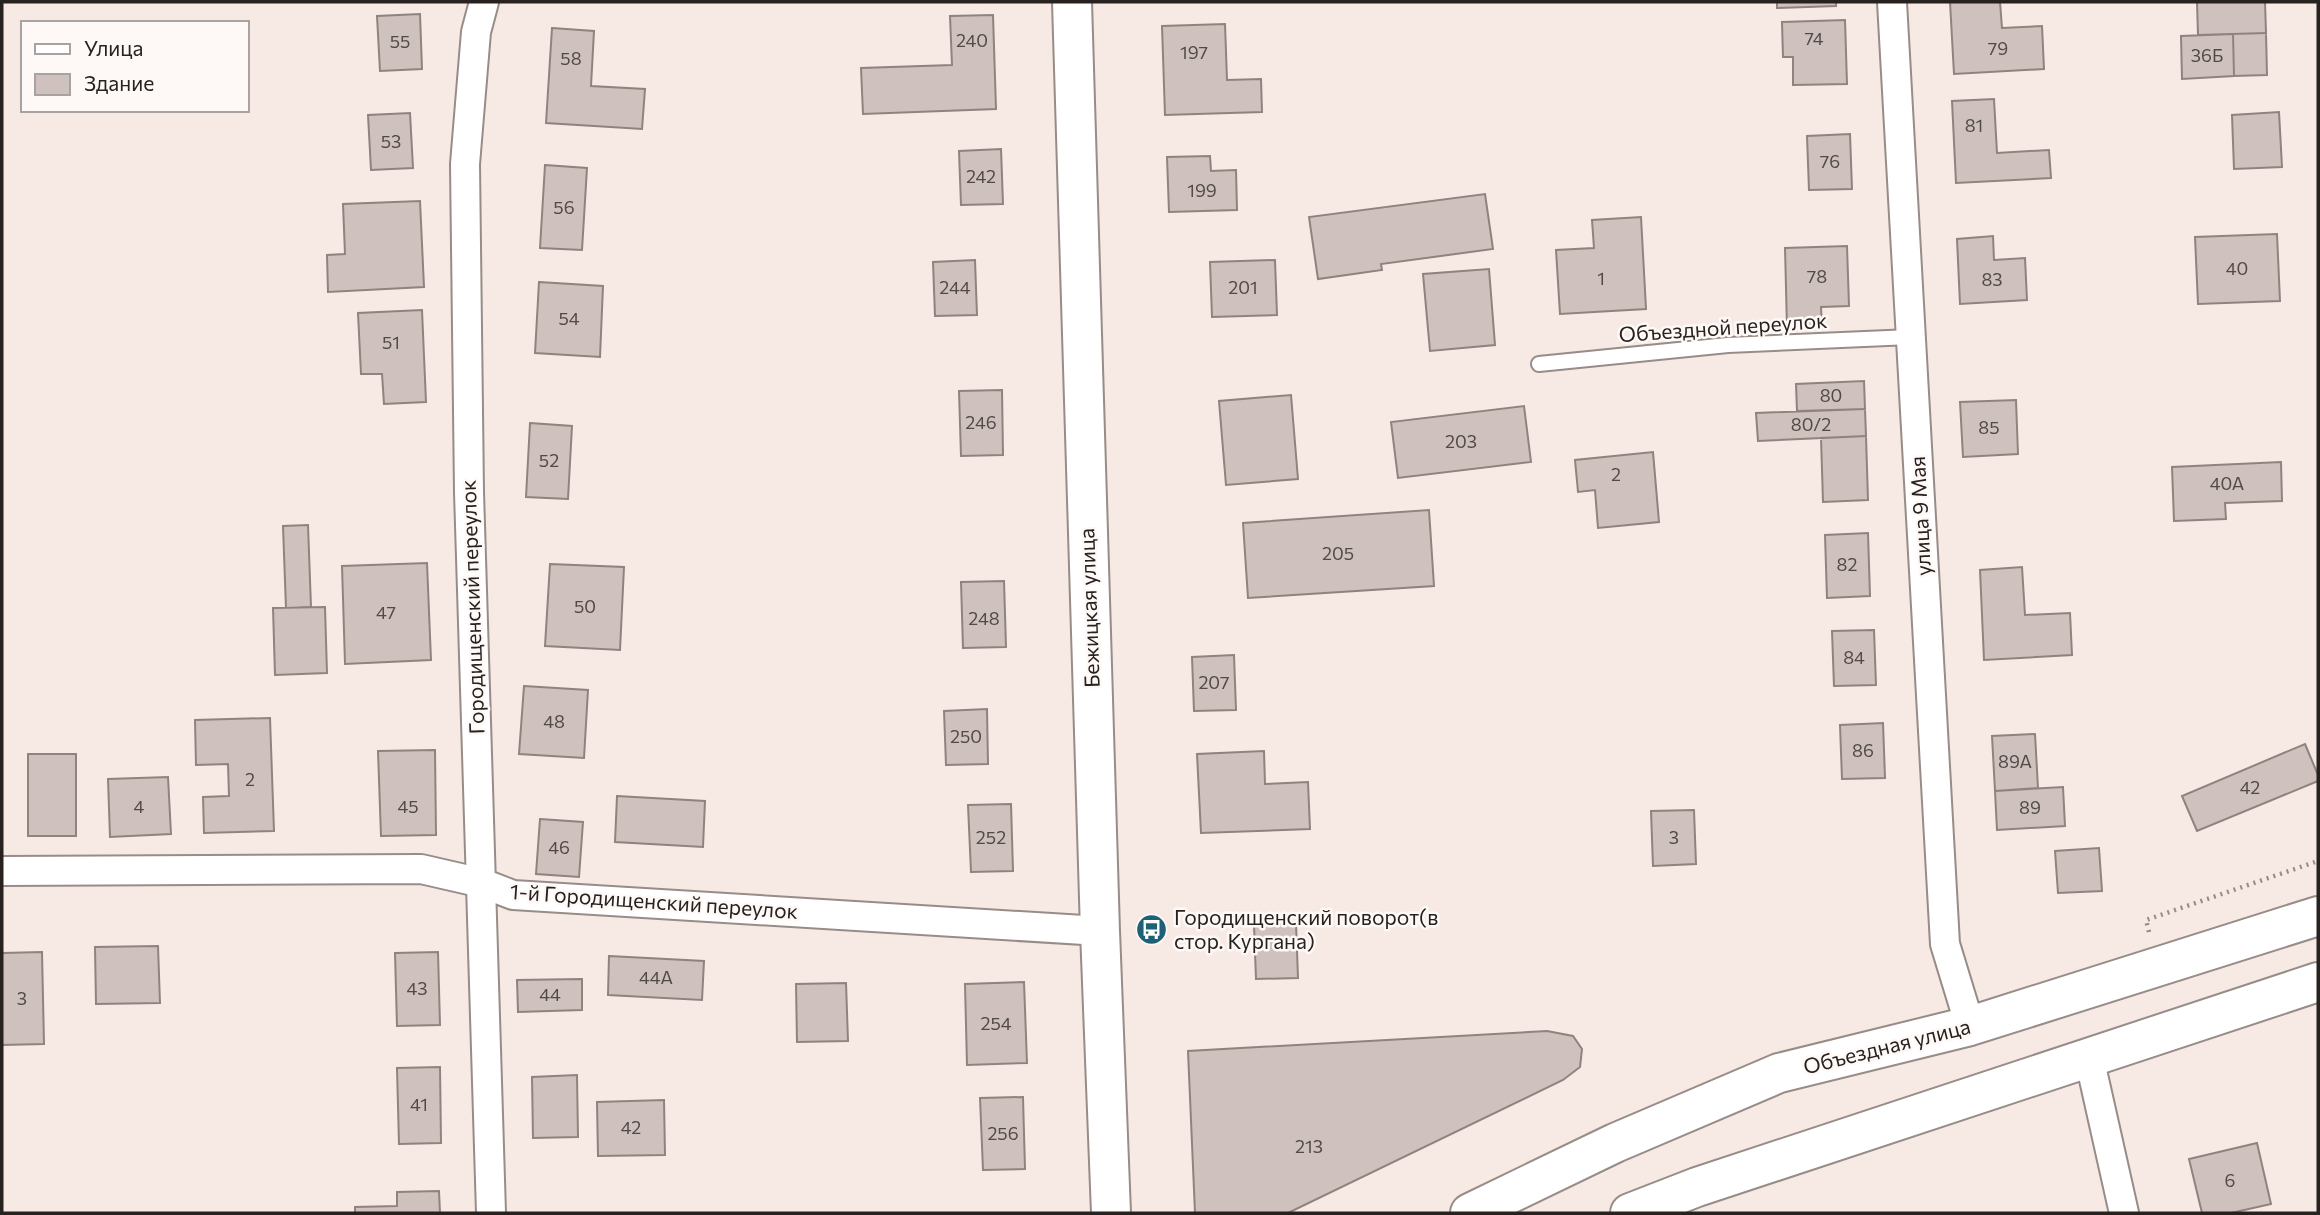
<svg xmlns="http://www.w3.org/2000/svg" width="2320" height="1215" font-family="Commissioner,sans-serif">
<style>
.building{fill:#cfc2be;stroke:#8f837f;stroke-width:2}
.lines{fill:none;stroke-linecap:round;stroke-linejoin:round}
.service-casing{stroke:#978c87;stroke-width:18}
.minor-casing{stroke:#978c87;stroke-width:32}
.primary-casing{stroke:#978c87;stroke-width:42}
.path{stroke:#958b88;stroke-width:4.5;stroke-dasharray:2 5;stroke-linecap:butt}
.service{stroke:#fff;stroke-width:14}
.minor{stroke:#fff;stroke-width:28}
.primary{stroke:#fff;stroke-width:38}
.labels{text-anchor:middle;stroke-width:5;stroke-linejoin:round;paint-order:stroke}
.number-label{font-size:18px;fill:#514a48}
.street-label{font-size:21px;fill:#272220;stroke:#fef9f7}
.poi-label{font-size:21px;fill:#272220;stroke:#fef9f7;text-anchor:start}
</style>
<rect width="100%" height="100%" fill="#f7eae5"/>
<path class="building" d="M1777 2H1836V6L1777 8Z
M1950 2H2000L2002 28 2042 26 2044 69 1954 74Z
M2197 2H2265L2266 33 2198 35Z
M420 14 422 69 380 71 377 16Z
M993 15 996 109 863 114 861 68 952 65 950 16Z
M1845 20 1847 84 1793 85V57H1783L1782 22Z
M1225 24 1227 80 1261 79 1262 112 1165 115 1162 26Z
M552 28 594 31 591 86 645 89 642 129 546 123Z
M2266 33 2267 75 2234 76 2233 34Z
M2233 34 2234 76 2182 79 2181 36Z
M1994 99 1997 153 2049 150 2051 178 1956 183 1952 101Z
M2279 112 2282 167 2234 169 2232 115Z
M410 113 413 168 371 170 368 115Z
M1850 134 1852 189 1809 190 1807 136Z
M1001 149 1003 204 961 205 959 151Z
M1210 156 1211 171 1236 170 1237 210 1169 212 1167 157Z
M545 165 587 168 582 250 540 248Z
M1485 194 1493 249 1381 264 1382 270 1318 279 1309 217Z
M420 201 424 287 328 292 327 255 345 254 343 204Z
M1641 217 1646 309 1560 314 1556 250 1594 248 1592 220Z
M2277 234 2280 301 2198 304 2195 237Z
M1993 236 1994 260 2025 258 2027 300 1960 304 1957 239Z
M1847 246 1849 306 1821 307 1822 327 1787 328 1785 248Z
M975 260 977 315 935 316 933 262Z
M1275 260 1277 315 1212 317 1210 262Z
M1489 269 1495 345 1430 351 1423 274Z
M539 282 603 286 600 357 535 353Z
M422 310 426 402 384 404 382 374H361L358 313Z
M1864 381 1865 409 1797 411 1796 384Z
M1002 390 1003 455 961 456 959 391Z
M1291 395 1298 479 1226 485 1219 401Z
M2016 400 2018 454 1963 457 1960 402Z
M1524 406 1531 462 1398 478 1391 422Z
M1865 409 1866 436 1758 441 1756 413Z
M530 423 572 426 568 499 526 497Z
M1866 436 1868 500 1823 502 1821 438Z
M1653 452 1659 522 1598 528 1595 490 1578 492 1575 460Z
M2281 462 2282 501 2225 503 2226 519 2174 521 2172 467Z
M1429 510 1434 586 1248 598 1243 523Z
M308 525 311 607 286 608 283 526Z
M1868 533 1870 596 1827 598 1825 535Z
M427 563 431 660 345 664 342 566Z
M550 564 624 567 620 650 545 646Z
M2022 567 2025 615 2070 613 2072 655 1984 660 1980 570Z
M1004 581 1006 647 963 648 961 582Z
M325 607 327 673 275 675 273 608Z
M1874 630 1876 685 1834 686 1832 631Z
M1234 655 1236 710 1194 711 1192 657Z
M524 686 588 690 584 758 519 754Z
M987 709 988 764 946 765 944 711Z
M270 718 274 831 204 833 203 797 229 796 228 764 196 765 195 720Z
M1883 723 1885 778 1842 779 1840 725Z
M2035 734 2038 788 1995 791 1992 736Z
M2305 744 2318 775V781L2197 831 2182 796Z
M435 750 436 835 381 836 378 751Z
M1264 751 1265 784 1308 782 1310 829 1201 833 1197 754Z
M28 754H76V836H28Z
M168 777 171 834 110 837 108 779Z
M2063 787 2065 826 1997 830 1995 791Z
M617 796 705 801 703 847 615 842Z
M1011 804 1013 871 971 872 968 805Z
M1694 810 1696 864 1653 866 1651 811Z
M540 819 583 822 579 877 536 874Z
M2099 848 2102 891 2058 893 2055 851Z
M1296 923 1298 978 1256 979 1254 925Z
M158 946 160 1003 96 1004 95 947Z
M42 952 44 1044 2 1045V953Z
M438 952 440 1025 397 1026 395 953Z
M609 956 704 961 702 1000 608 995Z
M582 979V1010L518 1012 517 980Z
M1024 982 1027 1063 967 1065 965 984Z
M846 983 848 1041 797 1042 796 984Z
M1547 1031 1573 1036 1582 1049 1580 1067 1563 1080 1288 1213H1195L1188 1051Z
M440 1067 441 1143 399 1144 397 1068Z
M577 1075 578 1137 533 1138 532 1077Z
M1023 1097 1025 1169 983 1170 980 1098Z
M664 1100 665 1155 598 1156 597 1102Z
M2257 1143 2271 1204 2231 1213H2202L2189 1159Z
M439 1191 440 1213H355V1207L397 1206V1192Z"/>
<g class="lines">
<defs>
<path id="service" d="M1539 364 1728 345 1911 337"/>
<path id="minor" d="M484 2 476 32 465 164 469 492 491 1213
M1892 2 1945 944 1970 1026
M2 871 421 869 482 883 513 895 1100 931
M2089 1057 2124 1213"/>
<path id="primary" d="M1072 2 1100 931 1111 1213
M1470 1213 1615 1143 1779 1073 1970 1026 2318 916
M1630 1213 1697 1187 2318 982"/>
</defs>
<use href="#service" class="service-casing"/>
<use href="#minor" class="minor-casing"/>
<use href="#primary" class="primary-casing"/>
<path class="path" d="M2149 932 2146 920 2318 861"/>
<use href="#service" class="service"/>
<use href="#minor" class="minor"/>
<use href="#primary" class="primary"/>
</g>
<defs>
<symbol id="bus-disc" viewBox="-11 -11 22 22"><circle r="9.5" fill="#1e6174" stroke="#fef9f7"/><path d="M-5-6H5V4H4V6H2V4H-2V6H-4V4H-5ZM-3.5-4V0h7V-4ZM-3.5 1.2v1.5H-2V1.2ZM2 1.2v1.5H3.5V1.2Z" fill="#fff"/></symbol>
</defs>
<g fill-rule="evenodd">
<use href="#bus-disc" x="1134" y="912" width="35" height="35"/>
</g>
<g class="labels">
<g class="number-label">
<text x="1814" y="45">74</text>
<text x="972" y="47">240</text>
<text x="400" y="48">55</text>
<text x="1998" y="55">79</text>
<text x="1194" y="59">197</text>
<text x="2207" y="62">36Б</text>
<text x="571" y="65">58</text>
<text x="1974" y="132">81</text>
<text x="391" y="148">53</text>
<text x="1830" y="168">76</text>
<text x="981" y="183">242</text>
<text x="1202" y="197">199</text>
<text x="564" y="214">56</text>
<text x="2237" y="275">40</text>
<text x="1817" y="283">78</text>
<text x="1601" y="285">1</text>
<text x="1992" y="286">83</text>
<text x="955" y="294">244</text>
<text x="1243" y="294">201</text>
<text x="569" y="325">54</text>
<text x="391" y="349">51</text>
<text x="1831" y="402">80</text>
<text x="981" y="429">246</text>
<text x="1811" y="431">80/2</text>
<text x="1989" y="434">85</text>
<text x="1461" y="448">203</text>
<text x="549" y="467">52</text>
<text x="1616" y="481">2</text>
<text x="2227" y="490">40А</text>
<text x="1338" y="560">205</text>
<text x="1847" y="571">82</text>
<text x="585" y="613">50</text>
<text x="386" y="619">47</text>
<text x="984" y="625">248</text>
<text x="1854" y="664">84</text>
<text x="1214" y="689">207</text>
<text x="554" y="728">48</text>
<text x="966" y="743">250</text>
<text x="1863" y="757">86</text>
<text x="2015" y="768">89А</text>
<text x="250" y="786">2</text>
<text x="2250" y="794">42</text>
<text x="139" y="813">4</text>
<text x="408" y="813">45</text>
<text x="2030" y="814">89</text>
<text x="991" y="844">252</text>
<text x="1674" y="844">3</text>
<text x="559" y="854">46</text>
<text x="656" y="984">44А</text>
<text x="417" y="995">43</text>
<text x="550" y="1001">44</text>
<text x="22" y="1005">3</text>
<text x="996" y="1030">254</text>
<text x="419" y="1111">41</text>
<text x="631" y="1134">42</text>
<text x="1003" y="1140">256</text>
<text x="1309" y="1153">213</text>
<text x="2230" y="1187">6</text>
</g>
<g class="street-label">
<text transform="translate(1723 328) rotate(-4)" y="7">Объездной переулок</text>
<text transform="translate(1921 516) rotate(-93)" y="7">улица 9 Мая</text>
<text transform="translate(473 607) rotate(-92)" y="7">Городищенский переулок</text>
<text transform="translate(1090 608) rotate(-92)" y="7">Бежицкая улица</text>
<text transform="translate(654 902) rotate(4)" y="7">1-й Городищенский переулок</text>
<text transform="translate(1887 1047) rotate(-14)" y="7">Объездная улица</text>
</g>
<g class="poi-label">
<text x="1174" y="925">Городищенский поворот(в<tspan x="1174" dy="24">стор. Кургана)</tspan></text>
</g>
</g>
<rect width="2320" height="1215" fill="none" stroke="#272220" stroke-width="7"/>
<rect x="21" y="21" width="228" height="91" fill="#fef9f7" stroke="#a8a3a1" stroke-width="2"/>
<rect x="35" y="44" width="35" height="10" fill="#ffffff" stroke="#a8a3a1" stroke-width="2"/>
<text x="84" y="56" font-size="21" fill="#272220">Улица</text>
<rect x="35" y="74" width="35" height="21" fill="#cfc2be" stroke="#a8a3a1" stroke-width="2"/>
<text x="84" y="91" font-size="21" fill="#272220">Здание</text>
</svg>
